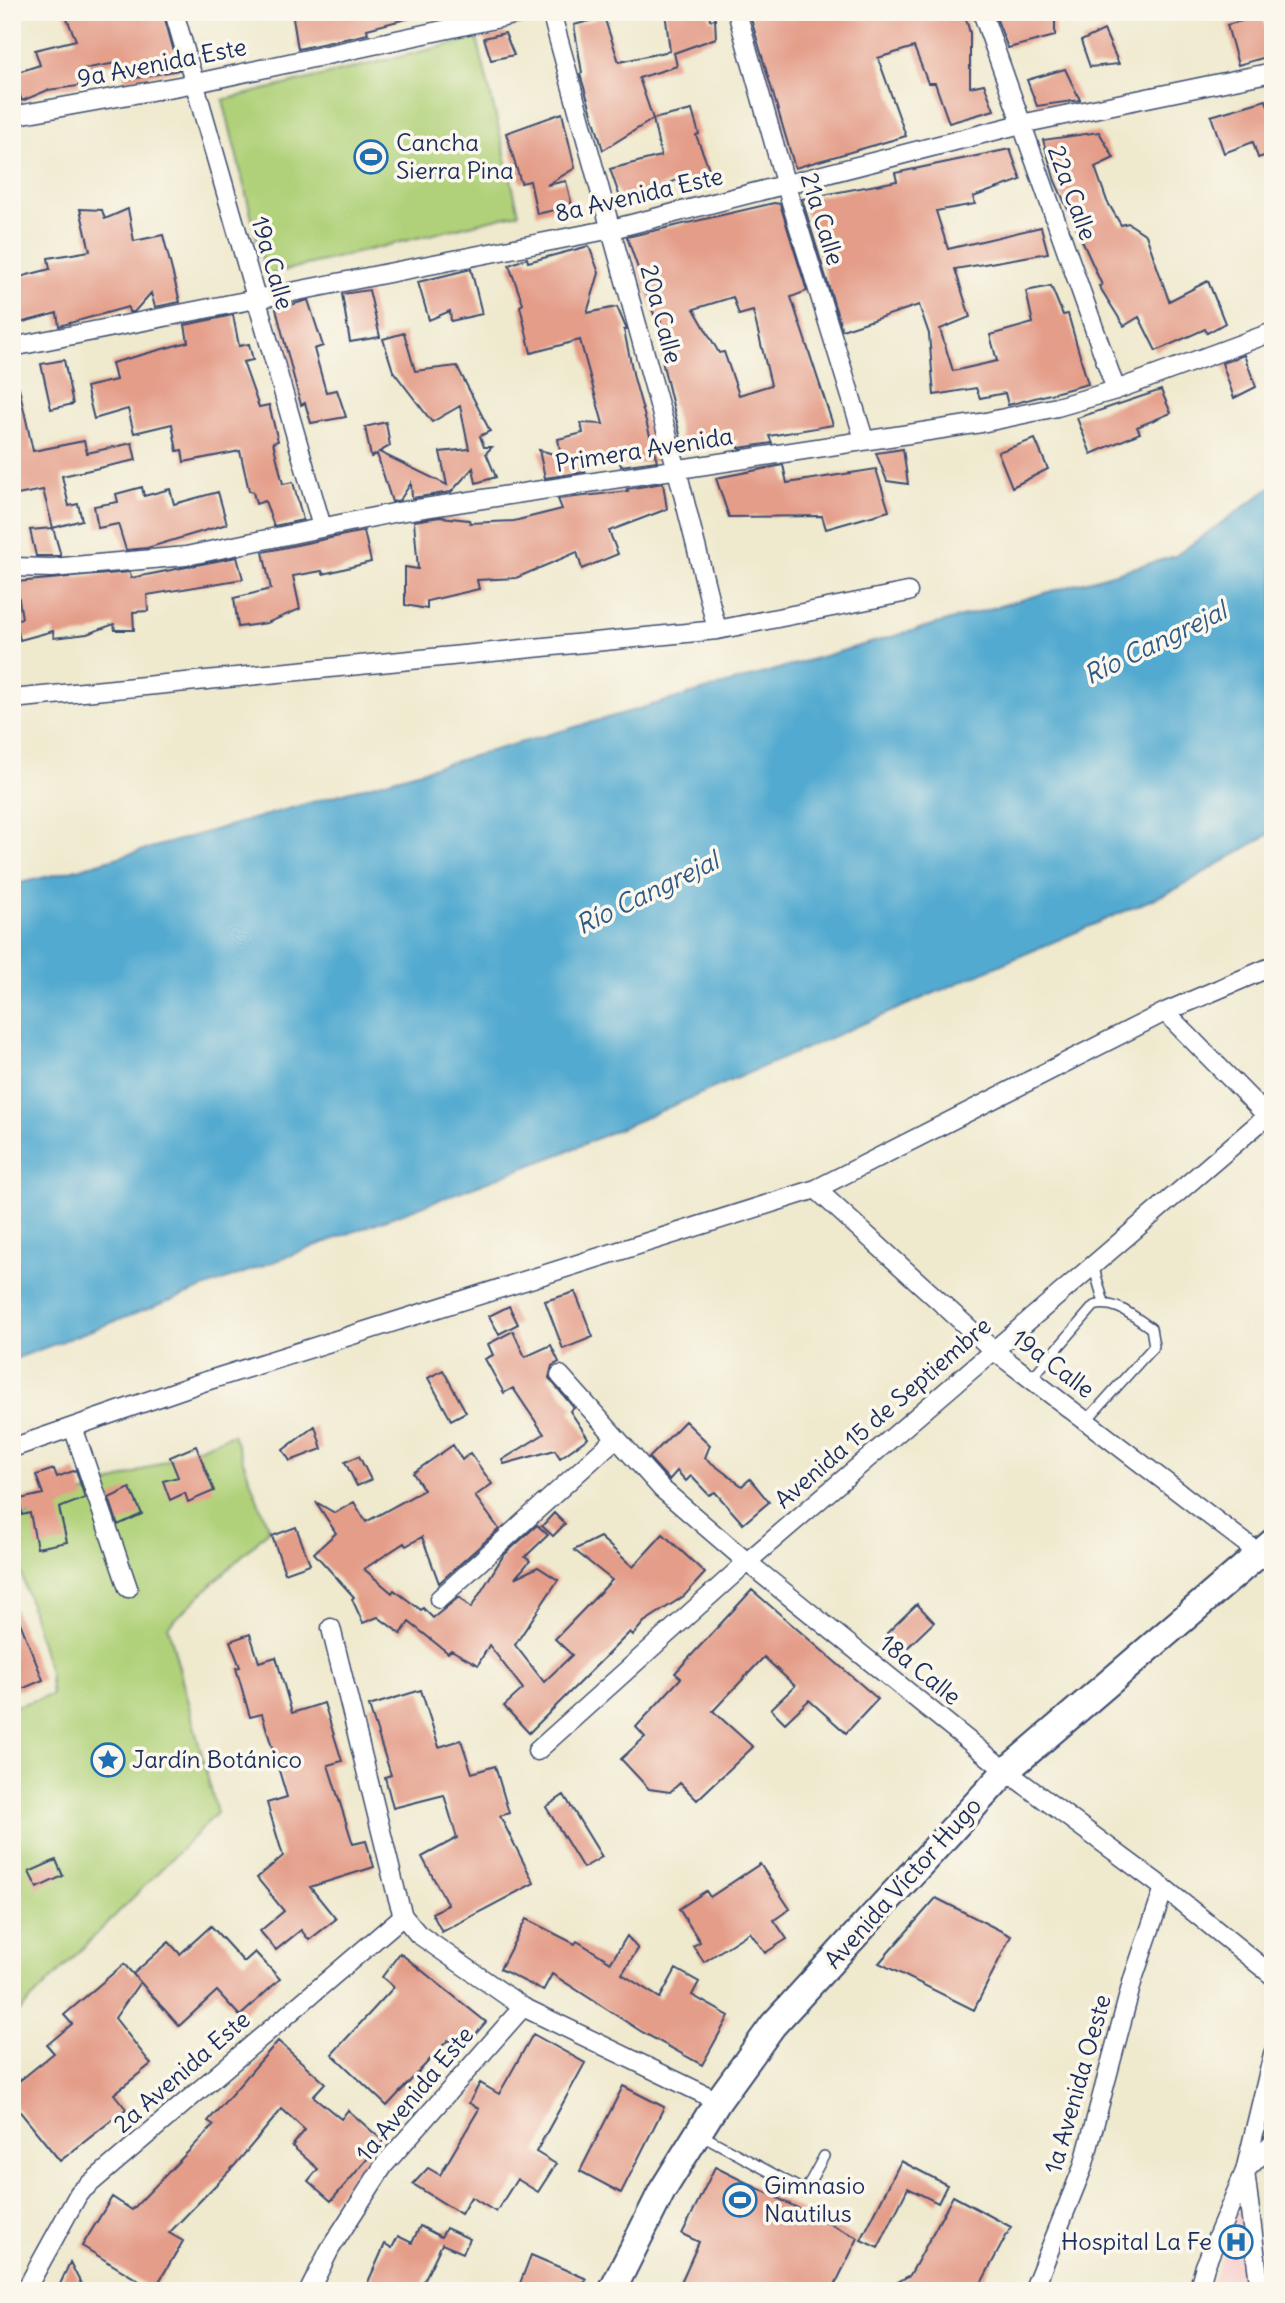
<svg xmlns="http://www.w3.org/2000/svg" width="1285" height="2303" font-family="Delius,sans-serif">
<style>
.built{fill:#f7d0cd}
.green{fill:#b0d179;stroke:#66806c;stroke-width:2}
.water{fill:#53aad0;stroke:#376c97;stroke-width:2}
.building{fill:#e49d89;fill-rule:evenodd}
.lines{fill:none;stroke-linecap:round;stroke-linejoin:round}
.lane-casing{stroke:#3b4b6f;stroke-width:12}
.street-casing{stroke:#3b4b6f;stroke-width:21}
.secondary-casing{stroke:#3b4b6f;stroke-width:30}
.lane{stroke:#fff;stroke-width:9}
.street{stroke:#fff;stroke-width:18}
.secondary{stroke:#fff;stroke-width:26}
.labels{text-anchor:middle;stroke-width:7;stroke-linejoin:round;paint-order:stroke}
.street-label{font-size:24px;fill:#1b2f5e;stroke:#fbf7ec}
.poi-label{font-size:24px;fill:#1b2f5e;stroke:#fbf7ec;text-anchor:start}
.water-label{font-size:26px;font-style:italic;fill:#2f5a86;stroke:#fbf7ec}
</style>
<rect width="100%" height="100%" fill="#fbf7ec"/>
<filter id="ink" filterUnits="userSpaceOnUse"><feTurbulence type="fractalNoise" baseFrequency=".0143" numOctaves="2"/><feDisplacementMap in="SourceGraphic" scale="14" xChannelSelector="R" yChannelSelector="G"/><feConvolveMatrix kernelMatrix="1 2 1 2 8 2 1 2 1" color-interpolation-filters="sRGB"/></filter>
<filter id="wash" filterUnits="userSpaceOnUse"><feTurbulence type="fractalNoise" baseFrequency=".00686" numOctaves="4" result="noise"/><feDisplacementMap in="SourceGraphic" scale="28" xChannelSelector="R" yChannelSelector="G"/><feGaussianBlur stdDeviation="1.57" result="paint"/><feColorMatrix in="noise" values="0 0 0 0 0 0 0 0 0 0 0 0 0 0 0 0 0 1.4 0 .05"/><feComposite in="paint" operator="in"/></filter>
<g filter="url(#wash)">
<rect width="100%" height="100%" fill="#efe9ce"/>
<path class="built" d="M1243 2198 1249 2291H1210L1211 2287Z"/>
<path class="green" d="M477 38 519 213 266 275 223 100Z
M233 1434 269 1530 168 1626 217 1813 12 2019V1707L52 1695 49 1672 12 1540V1522Z
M1273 2072V2134L1259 2147Z"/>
<path class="water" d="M1273 486V832L1176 889 563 1153 12 1360V885L70 871 1175 556Z"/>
<g id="blocks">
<path class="building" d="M64 12H163L179 70 125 80 122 62 83 69 86 85 48 90 22 101 12 74 40 65 35 50 76 40Z
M292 12H410V18L367 29 368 34 298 49Z
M665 12H709L710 20 715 19 716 38 674 53 677 66 639 78 653 119 603 150 580 74 582 73 574 25 604 17 619 62 670 51Z
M749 12H964L970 33V87L984 84 994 110 949 123 935 83H928L914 47 878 58 906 136 795 168Z
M994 12H1055V36L1008 48Z
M1262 15 1273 55 1238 65 1227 25Z
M1104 30 1119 64 1090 67 1081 41Z
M505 33 514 55 491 60 484 38Z
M1065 69 1080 100 1037 106 1027 80Z
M1266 100 1273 123V153L1258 158 1253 142 1224 153 1211 116Z
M692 110 699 134 696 135 713 179 688 186 684 177 622 203 610 169 661 156 653 119Z
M562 113 575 168 547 185 566 181 572 206 537 214 530 181 521 183 506 133Z
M1099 132 1114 158 1095 167 1107 201 1121 225 1128 223 1146 235 1169 301 1208 281 1225 323 1207 333 1205 329 1156 351 1139 317 1124 326 1099 286 1102 285 1055 181 1043 140Z
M1010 149 1021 180 973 197 975 204 936 211 948 249 1041 227 1048 253 955 269 970 317 940 329 953 371 997 361 990 335 1033 323 1026 291 1051 286 1063 315 1068 314 1088 384 1008 405 1005 393 980 398 976 388 934 395 929 334 919 305 842 330 802 199 897 181 895 173Z
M774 203 780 204 807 291 791 297 833 425 769 436 772 443 739 448 737 439 684 451 663 365 661 322 657 323 627 237ZM733 297 739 315 753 311 771 385 739 395 724 352 719 353 694 309Z
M80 209 102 210 105 219 128 209 134 241 163 235 180 302 155 307 151 293 134 312H129L128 307 59 326 57 313 12 325V279L50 269 48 258 90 251Z
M589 246 599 273 587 313 617 307 627 330H624L634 378 657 461 621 466 618 456 584 460 585 472 545 478 539 450 561 456 558 439 583 433 581 423 603 424 580 340 531 353 520 306 523 304 509 265 527 258 528 262Z
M471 269 482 314 451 321 450 311 429 320 418 282Z
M369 290 380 337 350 342 342 294Z
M308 300 323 346 314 349 326 392 337 390 346 417 311 423 305 403 301 405 276 309Z
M233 315 239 346 249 344 253 360 243 362 259 407 269 405 278 441 273 442 283 484 293 482 303 520 274 526 265 501 256 504 253 492 249 491 240 451 184 462 182 450 177 451 172 424 134 433 128 409 94 419 86 387 116 380 112 363 188 342 185 325Z
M404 333 415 371 457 366 490 431 480 436 484 447H492L486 453 496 477 476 483 473 468 451 492 412 498 411 483 400 500 392 502 377 454 371 457 365 427 386 422 390 446 379 452 447 485 440 452 469 449 460 406 432 422 393 371 383 339Z
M1244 355 1256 387 1234 398 1222 363Z
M64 360 73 404 51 409 41 364Z
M19 388 33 451 84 441 87 453 132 443 136 460 62 476 69 506 78 504 82 520 53 528 43 490 12 496V389Z
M1161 390 1171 413 1137 427 1140 433 1091 454 1077 418Z
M1035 439 1048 469 1012 487 998 452Z
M903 449 908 484 887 481 876 453Z
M783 465 787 483 876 469 889 511 826 529 822 516 729 517 716 478Z
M663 483 667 509 609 531 618 554 582 569 577 552 516 578 477 580 479 589 427 601V609L405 605V567L418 569 414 521 440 517 469 520 470 523 514 521 562 509 558 499 628 491 627 489Z
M142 487 144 496 170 489 174 504 218 492 227 524 147 548 126 550 118 524 98 528 94 506 118 502 116 494Z
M53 528 61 556H36L30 530Z
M364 531 371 562 323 574 322 571 293 576 300 609 267 623 238 627 234 598 271 589 263 552Z
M237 557 243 579 147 595 148 611 133 612 134 630H115L114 624 87 634 54 638 53 631 20 640 15 620 22 618 16 582 130 572 131 578Z
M575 1292 593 1337 563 1349 545 1301Z
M509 1306 518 1324 499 1334 489 1316Z
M513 1331 525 1357 551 1345 559 1362 552 1366 549 1378 574 1408 570 1411 588 1438 560 1458 555 1450 504 1464 502 1460 544 1434 513 1388 504 1393 485 1359 493 1355 488 1344Z
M443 1370 466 1412 451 1420 428 1378Z
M685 1421 710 1445 705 1458 742 1486 750 1479 769 1502 743 1524 715 1492 709 1495 691 1476 686 1481 677 1471 669 1480 649 1458Z
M315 1426 322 1449 290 1461 283 1450Z
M453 1445 462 1460 470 1453 492 1484 475 1496 499 1529 439 1583 422 1537 406 1546 404 1543 364 1569 392 1593 394 1590 421 1610 423 1608 433 1618 459 1597 471 1608 503 1556 537 1525 548 1535 525 1557 530 1561 515 1578 538 1567 558 1580 515 1645 544 1682 572 1655 555 1639 612 1580 574 1550 600 1537 633 1567 663 1534 705 1573 684 1596 644 1622 633 1635 630 1632 529 1733 504 1706 523 1689 489 1645 478 1665 451 1650 448 1653 409 1622 401 1634 378 1617 363 1623 352 1599 354 1597 314 1553 336 1533 316 1502 335 1513 354 1502 366 1522 424 1490 413 1473Z
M196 1446 214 1491 188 1502 185 1493 170 1500 163 1481 178 1477 170 1457Z
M359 1456 371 1480 357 1486 345 1462Z
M54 1469 57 1477 76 1470 85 1498 59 1508 67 1542 37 1548 30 1513 22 1515 20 1499 43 1494 36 1475Z
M130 1488 142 1514 118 1525 109 1498Z
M554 1513 565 1524 553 1536 542 1526Z
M296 1527 310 1564 285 1573 272 1536Z
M752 1590 878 1699 846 1733 809 1700 785 1723 771 1709 795 1686 764 1657 713 1711 753 1747 697 1800 680 1783 670 1792 649 1789 621 1759 645 1737 636 1727 681 1678 675 1673Z
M917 1604 934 1622 904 1651 887 1633Z
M13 1605 43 1680 17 1691 12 1679Z
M250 1634 259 1662 276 1657 292 1713 324 1703 342 1761 328 1765 353 1844 366 1841 374 1867 310 1887 336 1919 309 1940 301 1930 276 1950 260 1931 284 1911 257 1878 283 1856 267 1803 287 1797 262 1714 250 1717 236 1668 240 1667 230 1641Z
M421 1690 439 1747 461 1740 472 1773 495 1766 509 1813 500 1816 534 1883 442 1932 432 1913 448 1905 422 1857 457 1838 444 1795 393 1808 385 1777 391 1775 369 1706Z
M564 1795 602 1857 583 1868 546 1807Z
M56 1860 63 1876 37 1888 29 1872Z
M760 1864 790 1909 774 1920 787 1939 765 1953 750 1932 704 1962 693 1946 700 1942 679 1909 706 1891 710 1897Z
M936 1898 1011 1936 974 2010 879 1963Z
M526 1919 575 1944 577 1941 611 1962 627 1936 638 1949 622 1974 660 1998 676 1969 699 1982 692 1995 729 2016 702 2065 642 2032 552 1974 543 1991 500 1969Z
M211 1926 244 1962 255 1952 280 1979 240 2016 217 1991 179 2026 133 1974 169 1942 180 1954Z
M400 1953 486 2022 461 2051 448 2040 387 2106 332 2054 394 1987 382 1977Z
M124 1964 140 1982 115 2018 151 2064 114 2094 126 2109 60 2161 12 2102V2087L54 2053 47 2045 72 2024 64 2015Z
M533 2034 585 2063 536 2152 556 2164 538 2192 517 2179 496 2212 471 2197 461 2214 413 2184 428 2168 440 2175 479 2109 469 2103 480 2083 499 2094Z
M278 2041 325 2083 313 2096 341 2119 348 2110 383 2141 331 2201 308 2181 318 2169 292 2146 305 2130 282 2109 235 2165 169 2233 183 2241 154 2290 82 2246 112 2197 132 2210 214 2125 208 2121Z
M623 2086 664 2107 621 2193 580 2171Z
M901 2161 947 2185 938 2203 908 2188 878 2248 861 2240Z
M715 2167 858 2238 832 2291H677L699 2242 682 2234Z
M953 2196 1011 2227 977 2291 956 2282 951 2291H882L910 2275Z
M420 2226 441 2237 446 2228 470 2239 463 2253 442 2244 419 2291H364L385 2244 392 2248 398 2236 412 2243Z
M531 2255 587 2279 578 2291H517Z
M70 2262 77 2276 85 2291H57Z"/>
</g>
</g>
<g filter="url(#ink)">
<use href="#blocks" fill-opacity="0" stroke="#3b4b6f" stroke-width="2"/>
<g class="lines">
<defs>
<path id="lane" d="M1093 1265 1104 1303
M1031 1379 1094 1306C1115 1299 1134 1317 1151 1328L1154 1346 1086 1421
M702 2135 805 2191 824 2156"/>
<path id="street" d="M174 12 322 527
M551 12 677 470 717 630
M737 12 786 186 864 439
M982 12 1116 390
M12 116 196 83 527 12
M12 347 612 229 1021 124 1273 72
M12 567 52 568 186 556 398 512 981 423 1057 407 1116 390 1273 332
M12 699 717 630 908 592
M1165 1012 1273 1122
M816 1189 993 1350 1273 1564
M560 1375 662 1489 747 1562 1006 1771 1164 1888 1273 1976
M73 1427 128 1588
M12 1448 200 1383 816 1189 1165 1012 1273 966
M439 1599 616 1438
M331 1628 396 1892 403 1916 418 1934 523 2007 718 2101
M537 1751 747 1562 1266 1117
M1245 2171 1260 2291
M1245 2171 1273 2143
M25 2291 79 2193 403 1916
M309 2291 330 2249 384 2165 523 2007
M1033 2291 1083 2167 1133 1979 1164 1888
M1198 2291 1205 2266 1245 2171 1273 2054"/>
<path id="secondary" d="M612 2291 662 2191 718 2101 773 2025 1006 1771 1273 1542"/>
</defs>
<use href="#lane" class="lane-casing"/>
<use href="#street" class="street-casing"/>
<use href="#secondary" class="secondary-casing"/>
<use href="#lane" class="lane"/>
<use href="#street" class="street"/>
<use href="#secondary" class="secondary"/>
</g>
</g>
<defs>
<symbol id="stadium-ring" viewBox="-11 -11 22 22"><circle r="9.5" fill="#fbf7ec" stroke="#1f6fb2" stroke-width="1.5"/><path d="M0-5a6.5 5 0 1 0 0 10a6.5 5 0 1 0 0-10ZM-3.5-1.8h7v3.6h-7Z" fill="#1f6fb2"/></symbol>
<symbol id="sight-ring" viewBox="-11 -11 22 22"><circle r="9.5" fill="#fbf7ec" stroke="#1f6fb2" stroke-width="1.5"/><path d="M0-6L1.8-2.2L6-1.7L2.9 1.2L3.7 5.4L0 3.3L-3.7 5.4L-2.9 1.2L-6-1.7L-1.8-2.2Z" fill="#1f6fb2"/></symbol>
<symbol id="hospital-ring" viewBox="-11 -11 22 22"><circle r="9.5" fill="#fbf7ec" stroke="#1f6fb2" stroke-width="1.5"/><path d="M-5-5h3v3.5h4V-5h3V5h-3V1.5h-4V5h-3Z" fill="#1f6fb2"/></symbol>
</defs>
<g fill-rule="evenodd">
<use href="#stadium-ring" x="352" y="138" width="38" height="38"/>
<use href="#sight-ring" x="89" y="1741" width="38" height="38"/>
<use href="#stadium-ring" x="721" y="2181" width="38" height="38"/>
<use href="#hospital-ring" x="1217" y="2223" width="38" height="38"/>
</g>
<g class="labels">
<g class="street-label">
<text transform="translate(162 63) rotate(-11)" y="8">9a Avenida Este</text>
<text transform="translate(1072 193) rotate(70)" y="8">22a Calle</text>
<text transform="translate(639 195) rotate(-13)" y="8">8a Avenida Este</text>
<text transform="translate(822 219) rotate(73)" y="8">21a Calle</text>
<text transform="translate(272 263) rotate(74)" y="8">19a Calle</text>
<text transform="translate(661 314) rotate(75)" y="8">20a Calle</text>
<text transform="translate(644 450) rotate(-9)" y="8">Primera Avenida</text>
<text transform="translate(1053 1364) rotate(37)" y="8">19a Calle</text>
<text transform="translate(883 1413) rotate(-41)" y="8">Avenida 15 de Septiembre</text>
<text transform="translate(920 1670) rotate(39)" y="8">18a Calle</text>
<text transform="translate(903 1883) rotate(-48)" y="8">Avenida Víctor Hugo</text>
<text transform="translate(182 2072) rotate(-41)" y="8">2a Avenida Este</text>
<text transform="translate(1078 2084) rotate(-74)" y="8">1a Avenida Oeste</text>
<text transform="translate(415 2094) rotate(-50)" y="8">1a Avenida Este</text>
</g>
<g class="poi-label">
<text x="396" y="151">Cancha<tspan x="396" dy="28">Sierra Pina</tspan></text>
<text x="132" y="1768">Jardín Botánico</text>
<text x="764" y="2194">Gimnasio<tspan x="764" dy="28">Nautilus</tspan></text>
<text x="1212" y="2250" text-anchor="end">Hospital La Fe</text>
</g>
<g class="water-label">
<text transform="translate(1155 643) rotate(-26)" y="9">Río Cangrejal</text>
<text transform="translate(647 893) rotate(-26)" y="9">Río Cangrejal</text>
</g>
</g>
<rect width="1285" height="2303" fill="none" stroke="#fbf7ec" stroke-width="42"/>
</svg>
